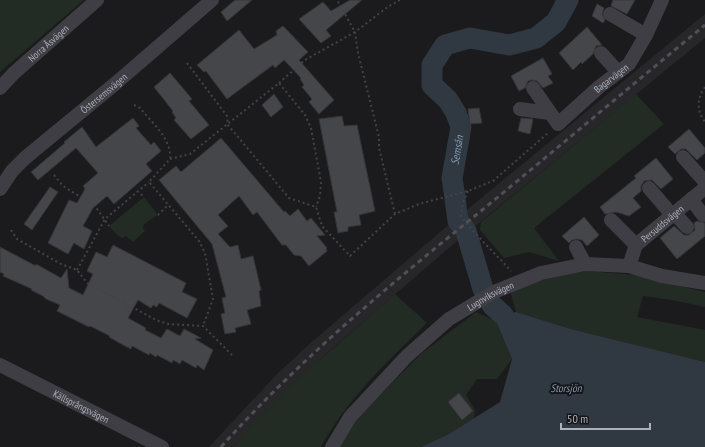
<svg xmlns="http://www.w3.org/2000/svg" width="705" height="447" font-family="'PT Sans Narrow',sans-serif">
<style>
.built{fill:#27272a}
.green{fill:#222b24}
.water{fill:#303941}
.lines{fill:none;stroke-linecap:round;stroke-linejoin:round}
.river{stroke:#303941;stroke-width:21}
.building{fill:#45464a;stroke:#353539}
.path{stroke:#424349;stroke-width:2;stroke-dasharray:2 3;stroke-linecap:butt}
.minor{stroke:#3e3e44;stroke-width:14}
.rail{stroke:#4f5057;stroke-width:3;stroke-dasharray:5 4;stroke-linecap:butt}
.labels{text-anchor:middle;stroke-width:4;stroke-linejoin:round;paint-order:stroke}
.street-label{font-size:10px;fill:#adb1bc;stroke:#161518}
.water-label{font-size:11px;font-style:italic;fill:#859cb6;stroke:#161518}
</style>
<rect width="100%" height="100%" fill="#1b1b1d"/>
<path class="built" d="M705 14V38L457 241 326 354 233 447H209L277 374 314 340 446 227Z"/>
<path class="green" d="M0 0H84L0 72Z
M636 94 664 124 534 228 559 261 529 252 504 258 480 230 481 222Z
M144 197 158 215 144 224 143 228 145 231 133 242 126 236 123 238 118 236 109 226Z
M587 271 637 275 705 292V307L672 300 643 296 637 317 705 330V362L571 329 516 312 510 291 537 279Z
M395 294 427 323C388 361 347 399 321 447H233L289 387Z
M476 312 496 321 512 359 497 379H477L466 395 475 410 474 419 449 434 421 447H338L356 419 422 353Z"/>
<path class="water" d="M516 312 571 329 705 362V447H421L449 434 500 402 512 359 496 321 503 315Z"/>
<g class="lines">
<g class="river">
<path id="s1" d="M483 289 466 231 458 221 454 191 452 178 461 127 456 113 448 100 432 85V65L445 45 470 38 509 45 536 38 556 22 568 0"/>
<path d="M492 305 503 315"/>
</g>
</g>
<path class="building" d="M235 0H252L227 21 221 12Z
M350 0H362L326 30 331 36 321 43 299 19 323 2 331 11Z
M613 0H635L627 14 611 6Z
M597 4 604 8 602 14 605 20 603 23 592 16Z
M283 26 308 52 299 60 334 100 319 114 309 102 312 99 302 87 304 85 300 79 301 78 284 60 275 68 273 65 227 99 206 71 204 72 197 65 239 30 254 49 277 35 276 31Z
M587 27 602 45 596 46 593 54 582 64 581 62 573 70 559 53Z
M543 58 552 74 548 76 553 83 543 88 537 81 532 80 528 81 525 88 519 91 511 76Z
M170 73 192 99 189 101 209 125 191 139 174 120 176 118 172 112 173 111 154 87Z
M274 94 283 107 271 117 262 105Z
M479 108 482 123 470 124 468 109Z
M342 116 344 126 357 125 375 211 359 215 361 225 348 227V231L338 233 334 212H337L319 119Z
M133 118 139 126 136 128 151 145 154 142 161 151 146 164 152 171 114 204 107 196 93 208 83 226 92 231 84 249 74 243 68 254 48 243 69 200 77 203 85 189 83 186 98 173 76 148 38 180 31 172 65 143 64 142 82 127 96 147Z
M521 118 533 119 530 134 518 131Z
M689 129 705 148V153L697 160 686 149H681L675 154 668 147Z
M221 138 284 212 285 211 290 216 298 209 307 221 311 218 325 235 317 236 327 248 326 249 327 251 309 266 301 256 294 255 286 245H282L257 212 253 215 239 196 218 215 228 226 218 234 230 247 238 245 241 259 253 256 261 290 259 291 261 306 247 310 251 324 235 328 236 332 225 334 221 314 225 313 222 298 226 297 212 244 159 180 176 166 181 172Z
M656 158 673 179 661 189 652 180 644 181 641 186V191L633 198 641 207 629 216 616 212 605 214 600 207 636 178 634 176Z
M50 187 58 192 32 230 24 224Z
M584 217 599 235 587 246 582 240 577 239 572 240 569 243 562 236Z
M697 221 705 223V236L677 259 660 238 674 226 684 235H689L695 230 694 223Z
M113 245 186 283 182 292 197 299 187 318 159 303 157 307 153 305 151 308 138 300 128 318 146 328 145 330 161 338 167 329 180 336 184 329 201 338 195 339 213 350 204 370 197 365 196 368 182 360 180 364 173 360 172 363 157 355 156 357 150 353 149 355 132 346 131 349 123 345 109 337 110 336 90 326 89 327 57 311 60 305 46 299 43 296 31 290 32 289 3 276 4 274 0 272V247L36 266V264L61 278 67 269 69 288 83 295 93 274 87 271 96 252 107 257Z
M459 393 473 411 462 420 448 402Z"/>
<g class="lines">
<path class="path" d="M187 63 227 116 228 125 289 198 316 207 322 226 350 256 395 214 419 204 468 191 493 181 548 133
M279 83 305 60 355 32 337 0
M705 87C697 98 696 110 705 122
M134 105 140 108C152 123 172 139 170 159L149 182 199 241 205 253 213 299 203 326
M170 159 190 154 279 83 305 115 311 128 321 182 320 196 316 207
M54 175 63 186 95 206 109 226
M137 191 144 197
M468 191 463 203 461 216C476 236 495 253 511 271
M395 214 379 148V137L358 53 355 32 389 6 400 0
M158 215 168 205
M11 230 17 239 61 264 77 270 87 283 156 320 168 324 203 326 234 357
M77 270 105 219 149 182"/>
<g class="minor">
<path d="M610 14 646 35"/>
<path d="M601 53 618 72"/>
<path id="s2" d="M0 88 14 73 97 0"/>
<path id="s3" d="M533 88 558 124 599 87 629 64 646 35 662 0"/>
<path d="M520 109 549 113"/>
<path d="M683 157 705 182"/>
<path d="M649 188 672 215"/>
<path id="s4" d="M0 189 12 171 25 158 116 83 212 0"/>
<path d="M691 199 703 215"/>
<path d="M674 213 687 227"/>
<path d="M611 220 636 245"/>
<path d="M576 247 585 264"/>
<path id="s5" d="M629 266 636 245 705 188"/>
<path id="s6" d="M0 365 162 447"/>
<path id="s7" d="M332 447 350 417 407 356 449 319 494 292 541 273 585 264 629 266 662 276 705 283"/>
</g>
<path class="rail" d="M221 447C298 361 387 287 476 215 553 152 628 88 705 25"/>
</g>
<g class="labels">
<g class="street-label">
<text dy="4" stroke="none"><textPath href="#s2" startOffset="66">Norra Åsvägen</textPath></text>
<text dy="4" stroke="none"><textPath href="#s3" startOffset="114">Bagarvägen</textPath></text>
<text dy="4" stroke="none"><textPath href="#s4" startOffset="142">Östersemsvägen</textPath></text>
<text dy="4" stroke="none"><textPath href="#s5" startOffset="56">Persuddsvägen</textPath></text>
<text dy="4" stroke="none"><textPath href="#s7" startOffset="222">Lugnviksvägen</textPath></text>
<text dy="4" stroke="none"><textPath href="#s6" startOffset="91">Källsprångsvägen</textPath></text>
</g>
<g class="water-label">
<text dy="4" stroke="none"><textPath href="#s1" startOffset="145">Semsån</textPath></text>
<text x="566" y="392">Storsjön</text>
</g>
</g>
<path d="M561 423v6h89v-6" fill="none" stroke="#adb1bc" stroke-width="2"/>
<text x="567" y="423" font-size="12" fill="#adb1bc" stroke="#161518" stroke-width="3" paint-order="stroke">50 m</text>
</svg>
